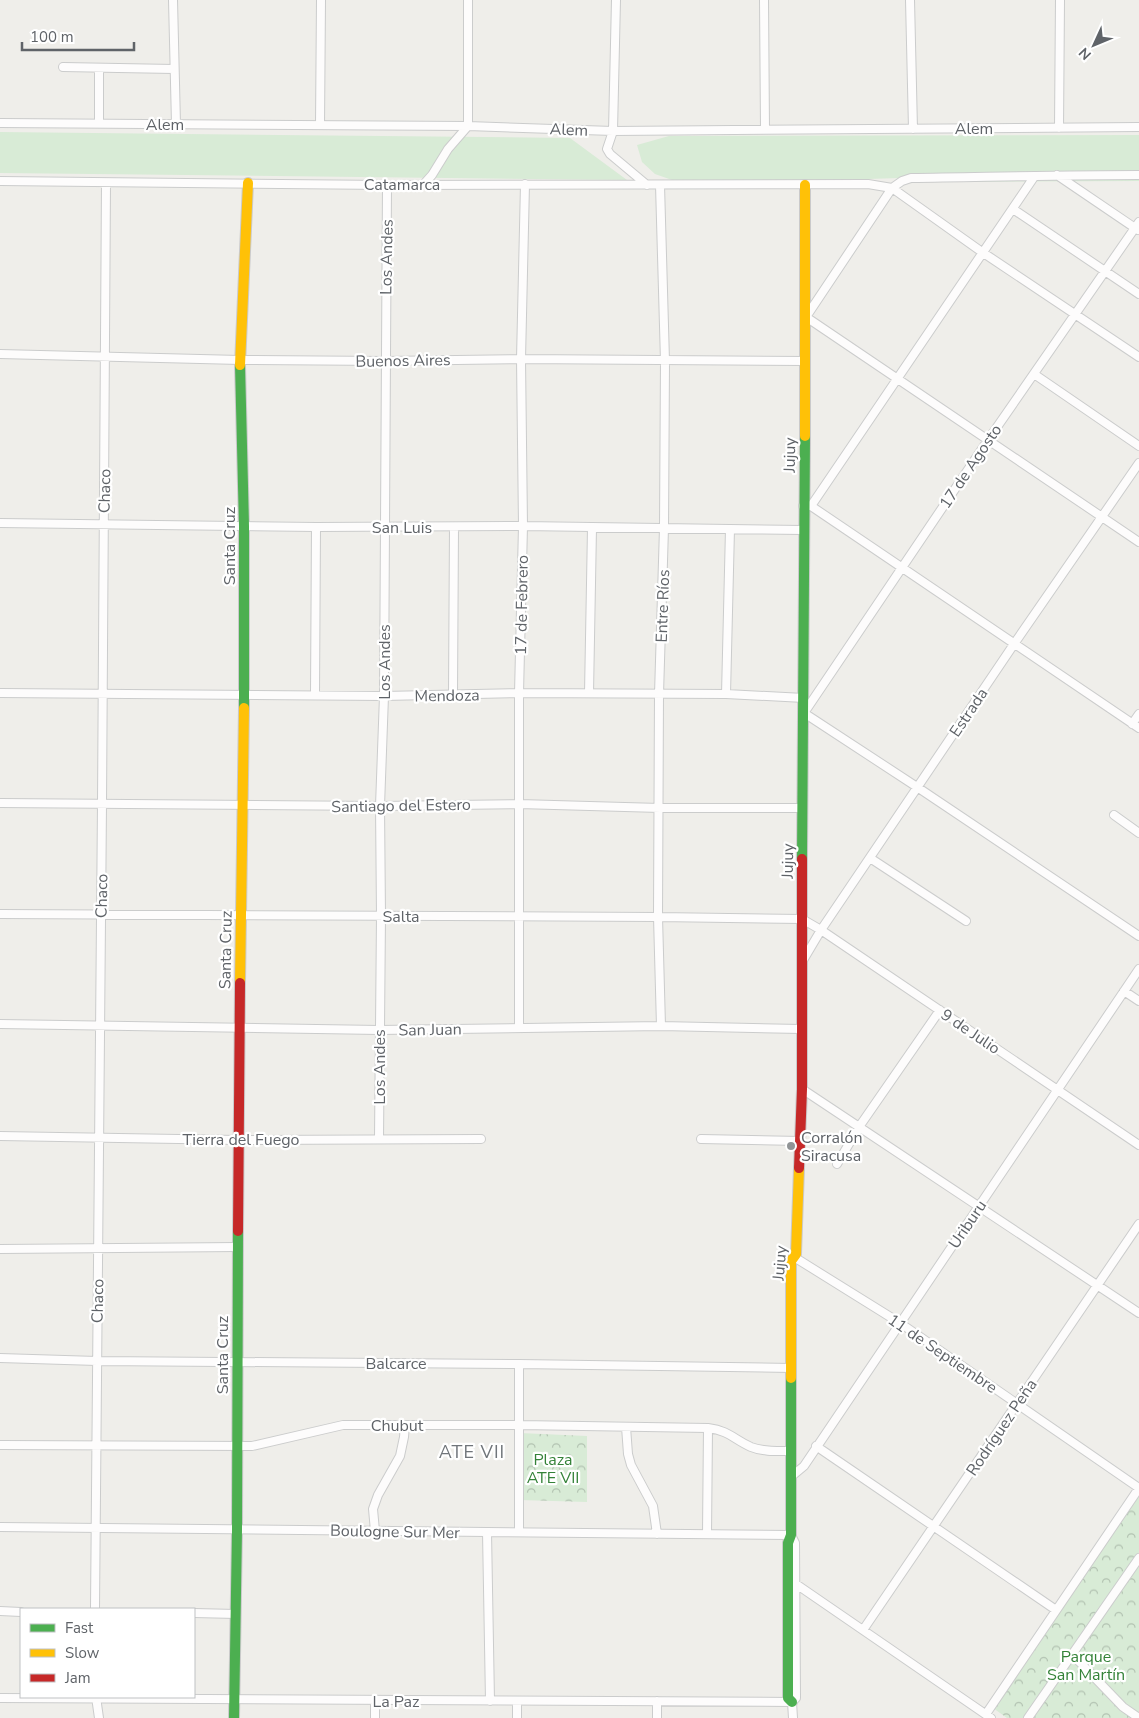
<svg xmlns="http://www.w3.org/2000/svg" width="1139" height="1718" font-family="'Nunito Sans',sans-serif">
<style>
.grass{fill:#d8ebd6}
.park{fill:url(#park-crowns)}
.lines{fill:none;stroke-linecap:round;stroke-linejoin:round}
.street-casing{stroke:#cbcccc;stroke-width:10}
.fast-casing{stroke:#cacacb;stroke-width:12}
.slow-casing{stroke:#cacacb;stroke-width:12}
.jam-casing{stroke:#cacacb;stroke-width:12}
.street{stroke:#fdfcfc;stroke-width:8}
.fast{stroke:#4caf50;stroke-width:10}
.slow{stroke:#ffc107;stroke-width:10}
.jam{stroke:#c62828;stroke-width:10}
.poi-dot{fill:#919496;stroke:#fff;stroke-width:2}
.labels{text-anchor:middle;stroke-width:4.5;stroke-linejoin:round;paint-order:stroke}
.street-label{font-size:16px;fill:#5f6368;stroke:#fff}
.poi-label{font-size:16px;fill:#5f6368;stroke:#fff;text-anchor:start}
.park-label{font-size:16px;fill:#348238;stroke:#fff}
.neighbourhood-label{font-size:18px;letter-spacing:1px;fill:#70757a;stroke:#fff}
</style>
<defs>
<pattern id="park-crowns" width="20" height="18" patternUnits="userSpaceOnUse" patternTransform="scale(1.25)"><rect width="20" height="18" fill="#d8ebd6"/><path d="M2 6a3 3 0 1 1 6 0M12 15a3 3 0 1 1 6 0" fill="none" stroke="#b2c2b1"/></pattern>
</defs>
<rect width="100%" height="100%" fill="#efeeea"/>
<path class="grass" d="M0 132 570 138 627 180 0 173Z
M1139 135V181L942 182 900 178 804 181 705 182 672 180 655 174 642 162 637 145 669 136Z"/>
<path class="park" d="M520 1433 587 1436V1502L519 1500Z
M1139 1495V1718H1007L993 1708Z"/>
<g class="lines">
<defs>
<path id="street" d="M173 0 176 124
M616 0 613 131 607 149 610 154 647 185
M764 0 765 129
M910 0 913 129
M63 67 174 69
M0 123 468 126 613 131 1139 127
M99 123V68
M320 125 321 0
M1059 128 1060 0
M1057 175 1138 230
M0 181 387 185 868 184 892 188 902 181 911 178C987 177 1063 175 1139 175
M423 185 432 175 448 149 468 126V0
M660 185 665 361 664 528 659 694 658 917 661 1026
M1013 209 1139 294
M1139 222 988 440 804 713 917 787 1139 936
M0 354 240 360 385 361 521 359 806 361
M1139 357 982 252 892 188 806 317 1139 542
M1034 374 1139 446
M803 506H811L1139 728
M811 506 1034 177
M0 523 316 527 523 526 803 530
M0 693 384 696 519 693 726 694 804 698
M589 693 592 528
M315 694 316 527
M453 694 454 527
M726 694 730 529
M1132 724 1139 714
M0 803 380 806 519 804 660 808H803
M1114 815 1139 833
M870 858 966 921
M0 914 658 917 802 919 821 930 1139 1145
M802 962 821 930 1014 644 1139 463
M1124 991 1139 1001
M0 1024 379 1030 661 1026 801 1029
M519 1027V693L523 526 521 359 525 184
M802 1089 1139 1313
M0 1136 238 1140 481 1139
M379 1139 381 916 380 806 384 696 387 185
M701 1139 800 1141
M837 1164 859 1127 940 1010
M0 1249 238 1247
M794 1257 900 1323 1139 1488
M0 1358 97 1361 519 1364 792 1368
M626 1427 628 1454 631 1465 653 1506 657 1534
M0 1445 252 1446 343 1425H520L708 1428C730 1431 733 1439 751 1447 763 1452 778 1451 791 1451
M816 1446 1056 1610
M792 1476 804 1466 1139 969
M0 1527 791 1535 795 1543 796 1698 792 1702
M375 1531 373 1509 378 1495 400 1456 404 1437 405 1425
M487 1532 490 1701
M519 1532V1364
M707 1534 708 1428
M793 1582 991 1718
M95 1609 102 804 106 183
M0 1611 21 1612
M194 1613 236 1614
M863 1630 1139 1224
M1072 1654 1123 1707 1139 1718
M96 1697 99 1718
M0 1698 792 1702
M375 1701V1718
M792 1702 793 1718
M986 1714 1139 1488
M517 1718V1701
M657 1718V1701
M1028 1718 1139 1558"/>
<path id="fast" d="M240 365 244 526V708
M802 859 805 436
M791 1378V1535L788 1543V1698L792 1702
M234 1718 237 1530 238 1231"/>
<path id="slow" d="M240 365 248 183
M805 436V185
M240 983 244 708
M791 1378V1261L796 1254 799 1168"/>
<path id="jam" d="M799 1168 802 1089V859
M238 1231 240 983"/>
</defs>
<use href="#street" class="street-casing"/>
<use href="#fast" class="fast-casing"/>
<use href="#slow" class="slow-casing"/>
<use href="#jam" class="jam-casing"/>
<use href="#street" class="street"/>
<use href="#fast" class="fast"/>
<use href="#slow" class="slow"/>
<use href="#jam" class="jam"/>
</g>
<circle class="poi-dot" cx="791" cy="1146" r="5"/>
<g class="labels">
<g class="street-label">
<text x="165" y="130">Alem</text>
<text x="974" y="134">Alem</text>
<text transform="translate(569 129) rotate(2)" y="6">Alem</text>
<text x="402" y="190">Catamarca</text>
<text transform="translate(386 257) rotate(-89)" y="6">Los Andes</text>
<text transform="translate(403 360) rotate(-1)" y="6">Buenos Aires</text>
<text transform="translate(789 455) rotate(-89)" y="6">Jujuy</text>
<text transform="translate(970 466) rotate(-56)" y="6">17 de Agosto</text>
<text transform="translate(104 491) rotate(-89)" y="6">Chaco</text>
<text x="402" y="533">San Luis</text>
<text transform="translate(229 546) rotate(-90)" y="6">Santa Cruz</text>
<text transform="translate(521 605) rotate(-89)" y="6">17 de Febrero</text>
<text transform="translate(662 606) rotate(-88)" y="6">Entre Ríos</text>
<text transform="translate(384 662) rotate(-90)" y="6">Los Andes</text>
<text transform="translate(447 695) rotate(-1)" y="6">Mendoza</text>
<text transform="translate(968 712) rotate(-56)" y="6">Estrada</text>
<text transform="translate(401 805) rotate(-1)" y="6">Santiago del Estero</text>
<text transform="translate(787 861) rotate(-89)" y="6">Jujuy</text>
<text transform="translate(101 896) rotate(-89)" y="6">Chaco</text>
<text x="401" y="922">Salta</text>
<text transform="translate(225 950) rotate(-89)" y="6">Santa Cruz</text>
<text transform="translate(430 1029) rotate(-1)" y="6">San Juan</text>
<text transform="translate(971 1031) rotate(34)" y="6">9 de Julio</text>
<text transform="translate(379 1067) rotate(-90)" y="6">Los Andes</text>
<text x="241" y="1145">Tierra del Fuego</text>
<text transform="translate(967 1224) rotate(-56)" y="6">Uriburu</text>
<text transform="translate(779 1263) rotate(-85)" y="6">Jujuy</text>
<text transform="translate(97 1301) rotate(-89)" y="6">Chaco</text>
<text transform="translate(943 1353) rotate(34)" y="6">11 de Septiembre</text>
<text transform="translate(222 1355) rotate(-90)" y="6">Santa Cruz</text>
<text x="396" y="1369">Balcarce</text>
<text x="397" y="1431">Chubut</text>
<text transform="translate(1001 1427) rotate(-56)" y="6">Rodríguez Peña</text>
<text transform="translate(395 1531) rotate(1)" y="6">Boulogne Sur Mer</text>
<text x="396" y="1707">La Paz</text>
</g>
<g class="poi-label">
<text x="801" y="1143">Corralón<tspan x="801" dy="18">Siracusa</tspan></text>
</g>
<g class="park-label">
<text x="553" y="1465">Plaza<tspan x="553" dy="18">ATE VII</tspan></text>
<text x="1086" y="1662">Parque<tspan x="1086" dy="18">San Martín</tspan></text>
</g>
<g class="neighbourhood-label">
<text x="472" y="1458">ATE VII</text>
</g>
</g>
<rect x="20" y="1608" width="175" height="90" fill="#ffffff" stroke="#bfc1c3"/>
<rect x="30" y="1624" width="25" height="8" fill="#4caf50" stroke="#bfc1c3"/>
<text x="65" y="1633" font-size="15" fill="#5f6368">Fast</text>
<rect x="30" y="1649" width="25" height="8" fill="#ffc107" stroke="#bfc1c3"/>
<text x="65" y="1658" font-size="15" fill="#5f6368">Slow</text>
<rect x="30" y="1674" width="25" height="8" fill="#c62828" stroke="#bfc1c3"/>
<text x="65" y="1683" font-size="15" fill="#5f6368">Jam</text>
<g transform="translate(1094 45) rotate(226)" stroke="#ffffff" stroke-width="4" paint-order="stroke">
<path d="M0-4L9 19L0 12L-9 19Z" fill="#5f6368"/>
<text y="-8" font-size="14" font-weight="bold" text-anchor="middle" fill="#5f6368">N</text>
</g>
<path d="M22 42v8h112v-8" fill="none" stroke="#5f6368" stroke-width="2.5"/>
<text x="30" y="42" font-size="15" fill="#5f6368" stroke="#ffffff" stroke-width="4" paint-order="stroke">100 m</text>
</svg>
